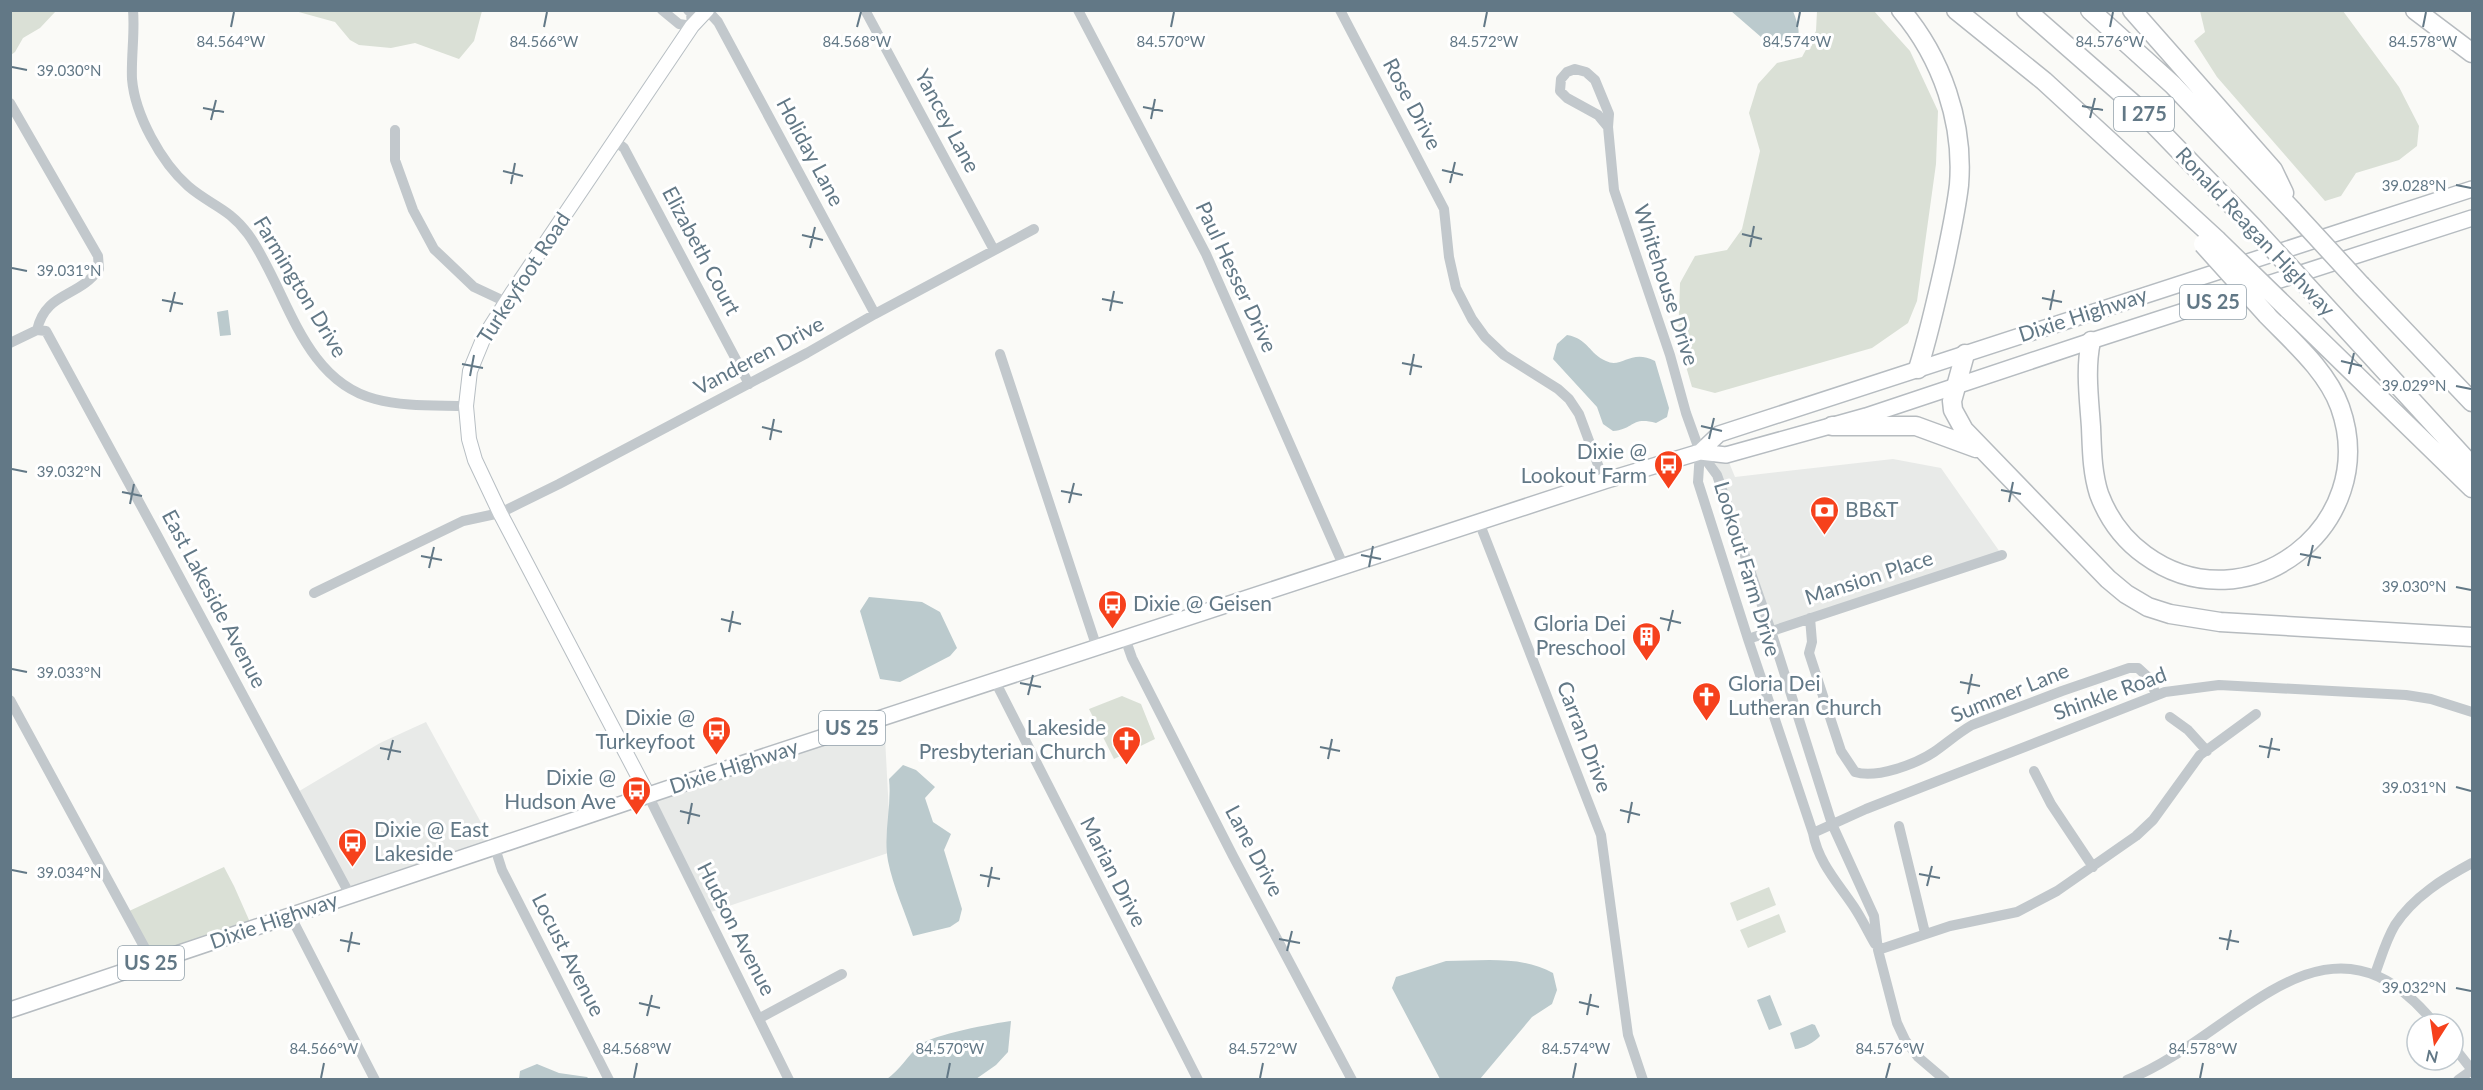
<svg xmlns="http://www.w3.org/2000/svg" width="2483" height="1090" font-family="Lato,sans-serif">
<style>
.built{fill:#e8eae8}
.green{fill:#dae0d6}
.water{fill:#bbcacd}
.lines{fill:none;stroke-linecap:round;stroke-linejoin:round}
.secondary-casing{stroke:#b7bec3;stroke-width:16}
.primary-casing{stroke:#b6bcc1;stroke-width:18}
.highway-casing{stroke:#b6bbbf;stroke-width:21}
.street{stroke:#c2c8cc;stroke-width:10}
.secondary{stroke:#fff;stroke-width:14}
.primary{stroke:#fff;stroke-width:15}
.highway{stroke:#fff;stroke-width:18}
.highway-bridge-casing{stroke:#b6bbbf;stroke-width:21;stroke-linecap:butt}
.highway-bridge{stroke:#fff;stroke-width:18}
.ticks{fill:none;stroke:#627886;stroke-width:2}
.labels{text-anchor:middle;stroke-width:6;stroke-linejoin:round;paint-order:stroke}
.shield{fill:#fff;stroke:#91a0aa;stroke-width:1.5}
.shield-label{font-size:20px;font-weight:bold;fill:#627886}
.street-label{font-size:21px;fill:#627886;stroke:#fff}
.poi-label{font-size:21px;fill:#627886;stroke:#fff;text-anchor:end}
.ticks-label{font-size:15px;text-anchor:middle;fill:#627886;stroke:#fff;stroke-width:6;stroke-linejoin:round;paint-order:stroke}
</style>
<rect width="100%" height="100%" fill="#fafaf7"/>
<path class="built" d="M1700 452 1726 455 1735 477 1893 459 1941 468 2002 555 1771 631 1717 475Z
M884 718 891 852 705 914 648 795Z
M426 722 495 848 350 895 296 793 380 743Z"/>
<path class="green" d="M11 10H56V11L40 28 23 38 15 52 11 55Z
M295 11H482L474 41 459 59 415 43 391 48 359 45 350 40 335 22Z
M1817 11H1874L1910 51 1938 111 1936 164 1917 301 1908 323 1872 348 1715 393 1692 387 1678 339 1680 283 1695 256 1727 250 1742 229 1760 151 1749 113 1758 84 1777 63 1802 57 1816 31Z
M2200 11H2343L2399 87 2419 126 2417 146 2399 160 2356 173 2341 196 2325 201 2217 77 2194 41 2205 32Z
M1122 696 1141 704 1155 739 1114 759 1089 709Z
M224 867 234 886 253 929 153 963 127 912Z
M1769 887 1776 905 1737 921 1730 903Z
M1779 914 1786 932 1748 948 1740 930Z"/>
<path class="water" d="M1731 11H1793C1798 25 1803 34 1792 47L1776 50Z
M228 310 231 335 220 336 217 312Z
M1567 335C1589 339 1589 354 1606 361 1622 369 1631 348 1655 361L1669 408 1667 417 1656 423C1631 416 1635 429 1613 431L1603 424 1597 407 1553 359 1557 344Z
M869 597 922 602 940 612 957 648 950 656 900 682 880 679 860 611Z
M903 765 916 770 935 787 925 798 933 822 951 834 944 850 962 909 959 921 950 927 913 936C905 912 893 886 888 861 883 833 892 806 889 779Z
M1446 961C1481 961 1521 955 1553 973L1557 990 1552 1004 1532 1017 1480 1079H1440L1392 988 1396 977Z
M1770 995 1782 1025 1769 1030 1757 1000Z
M1011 1021 1008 1052 996 1065 976 1079H887C900 1070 908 1055 920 1045 931 1035 995 1023 1011 1021Z
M1812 1024 1815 1025 1820 1036C1815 1042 1802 1049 1795 1049L1790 1033Z
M537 1064 559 1073 587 1077 589 1079H519L520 1071Z"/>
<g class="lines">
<defs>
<path id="secondary" d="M648 795 500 513 475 460 469 439 466 406 470 371 484 337 512 293 692 26 707 10"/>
<path id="primary" d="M1700 452 1719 434 2472 189
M10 1010 729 768 1604 481 1700 452 1726 455 1866 416 2091 341 2472 218"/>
<path id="highway" d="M1901 10C1942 58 1964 123 1959 185 1956 211 1950 237 1945 262 1937 298 1929 334 1918 369
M1956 10 2044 81 2217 240
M2026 10 2138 108 2253 227
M2090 10 2173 85 2293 211
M2132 10 2273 170 2284 193
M2415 10 2472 53
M2361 285 2472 402
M2319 299 2472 466
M2288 309 2472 488
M2091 341C2085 369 2089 398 2091 427 2092 450 2092 472 2099 494 2108 518 2124 540 2145 555 2247 629 2382 525 2340 407 2327 371 2293 342 2267 315
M1965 354 1952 401 1953 410 1964 430 2108 579 2126 594 2148 607 2170 614 2220 622 2472 637
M1832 426H1916L1976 448"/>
</defs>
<use href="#secondary" class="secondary-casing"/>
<use href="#primary" class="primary-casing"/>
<use href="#highway" class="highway-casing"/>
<path class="street" d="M133 10C135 33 131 56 132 79 135 115 161 162 188 186 210 205 229 208 248 234 287 288 301 380 375 399 404 407 436 405 466 406
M662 10 679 24 692 26 691 13 688 10
M707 10 718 22 875 314
M865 10 994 250
M1078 10 1206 254 1344 567
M1340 10 1444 209 1449 257 1456 288 1472 319 1485 337 1504 355 1558 389 1569 399 1579 414 1604 481
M10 103 98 256 99 269C79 298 46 291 37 330
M1608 127 1598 115 1567 98 1560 91 1561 79 1567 72 1575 69 1586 72 1595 80 1609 114 1608 127 1614 190 1670 355 1686 413 1700 452 1717 475 1771 631 1832 824 1874 916 1878 950 1897 1023 1905 1040 1918 1057 1945 1080
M395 130V160L413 210 434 249 474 287 506 302
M614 140 624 148 749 384
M37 330 46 331 157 535 350 895
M10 343 37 330
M1000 354 1097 648
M1700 452 1698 482 1748 639 1813 833C1818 862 1838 883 1854 907 1862 919 1868 932 1875 944
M1479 522 1601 835 1628 1035 1643 1080
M314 593 463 521 500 513 559 484 807 353 875 314 1034 229
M1810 618 1812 642 1809 653 1841 751 1855 772C1876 779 1916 764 1934 752 1947 743 1958 733 1972 725L2062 691 2129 668H2138L2150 679 2156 695
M1125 638 1132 658 1233 856 1352 1080
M1748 639 2002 555
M995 681 1198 1080
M10 700 153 963
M2170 717 2188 730 2207 751
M2034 771 2051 804 2093 867
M648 795 789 1080
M1899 826 1925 933
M1813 833 1866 809 2165 692 2219 685 2406 695 2431 699 2472 712
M495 848 502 870 609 1080
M291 917 375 1080
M1878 950 1950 926 2017 912 2057 891 2136 836 2153 820 2200 755 2256 714
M2375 974C2381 958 2386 940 2395 925 2413 897 2444 878 2472 863
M760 1018 842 974
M2453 1046 2472 1070
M2127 1080C2237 1037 2326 889 2435 1024
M2458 1080 2472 1070"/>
<use href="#secondary" class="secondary"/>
<use href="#primary" class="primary"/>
<use href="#highway" class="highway"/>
<defs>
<path id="highway-bridge" d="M2293 211 2361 285
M2253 227 2319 299
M2217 240 2288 309
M2203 244 2267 315"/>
</defs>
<use href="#highway-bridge" class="highway-bridge-casing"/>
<use href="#highway-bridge" class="highway-bridge"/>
</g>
<path class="ticks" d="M231 27 234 12M544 27 547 12M857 27 861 12M1171 27 1174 12M1484 27 1487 12M1797 27 1800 12M2110 27 2113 12M2423 27 2426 12M12 67 27 70M2082 106 2103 110M1143 107 1163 111M203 108 224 112M2090 118 2095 98M1151 119 1155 99M211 120 216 100M1442 170 1463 175M503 171 523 176M1450 183 1455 162M511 184 515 163M2456 185 2471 188M1742 234 1762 239M802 235 823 240M1750 247 1754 226M810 248 815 227M12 268 27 271M2042 298 2062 302M1102 299 1123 303M162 300 183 304M2050 310 2054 290M1110 311 1114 291M170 312 175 292M2341 361 2362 366M1402 363 1422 367M462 364 483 368M2349 374 2354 353M1410 375 1414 354M470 376 474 355M2456 386 2471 389M1701 426 1722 431M762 427 782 432M1709 439 1714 418M770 440 774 419M12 469 27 472M2001 490 2021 494M1061 491 1082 495M122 492 142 496M2009 502 2013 482M1069 503 1074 483M130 504 134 484M2300 554 2321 558M1361 555 1381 559M421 556 442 560M2308 566 2313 545M1369 567 1373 546M429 568 434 547M2456 587 2471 590M1660 618 1681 623M721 619 741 624M1668 631 1673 610M729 632 733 611M12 669 27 672M1960 682 1980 686M1020 683 1041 687M1968 694 1972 674M1028 695 1033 675M2259 746 2280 750M1320 747 1340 751M380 748 401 752M2268 758 2272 738M1328 759 1332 739M388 760 393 740M2456 787 2471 791M1620 810 1640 815M680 811 700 816M1628 823 1632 802M688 824 692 803M12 870 27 873M1919 874 1940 878M980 875 1000 879M1927 886 1932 866M988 887 992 867M2219 938 2239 942M1279 939 1300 943M340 940 360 944M2227 950 2231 930M1287 951 1292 931M348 952 352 932M2456 988 2471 991M1579 1002 1599 1007M639 1003 660 1008M1587 1015 1591 994M647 1016 652 995M321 1078 324 1063M634 1078 637 1063M947 1078 950 1063M1260 1078 1263 1063M1573 1078 1576 1063M1886 1078 1890 1063M2200 1078 2203 1063"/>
<defs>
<symbol id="bus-pin" viewBox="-11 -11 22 30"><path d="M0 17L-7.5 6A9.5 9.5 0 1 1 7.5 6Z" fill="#f6411c" stroke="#fff"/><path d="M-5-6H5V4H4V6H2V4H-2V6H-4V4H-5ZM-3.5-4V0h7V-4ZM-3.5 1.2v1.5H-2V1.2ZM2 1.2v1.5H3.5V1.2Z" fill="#fff"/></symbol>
<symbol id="bank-pin" viewBox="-11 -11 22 30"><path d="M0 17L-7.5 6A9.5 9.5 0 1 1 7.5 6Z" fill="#f6411c" stroke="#fff"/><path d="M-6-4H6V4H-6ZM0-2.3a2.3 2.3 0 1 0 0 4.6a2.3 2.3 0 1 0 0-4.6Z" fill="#fff"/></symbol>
<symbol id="building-pin" viewBox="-11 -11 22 30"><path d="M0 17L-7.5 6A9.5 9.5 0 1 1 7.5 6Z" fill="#f6411c" stroke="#fff"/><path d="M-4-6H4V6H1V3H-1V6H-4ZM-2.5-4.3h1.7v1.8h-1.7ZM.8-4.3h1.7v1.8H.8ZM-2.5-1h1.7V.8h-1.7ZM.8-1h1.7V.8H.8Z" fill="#fff"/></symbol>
<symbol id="church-pin" viewBox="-11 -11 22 30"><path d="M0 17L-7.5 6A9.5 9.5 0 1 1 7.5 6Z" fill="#f6411c" stroke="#fff"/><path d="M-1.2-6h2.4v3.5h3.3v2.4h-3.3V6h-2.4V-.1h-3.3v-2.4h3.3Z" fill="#fff"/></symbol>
</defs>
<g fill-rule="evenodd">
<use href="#bus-pin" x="1652" y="448" width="33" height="45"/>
<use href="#bank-pin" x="1808" y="494" width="33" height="45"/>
<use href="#bus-pin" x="1096" y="588" width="33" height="45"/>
<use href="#building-pin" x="1630" y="620" width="33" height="45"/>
<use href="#church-pin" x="1690" y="680" width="33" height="45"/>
<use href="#bus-pin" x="700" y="714" width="33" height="45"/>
<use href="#church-pin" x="1110" y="724" width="33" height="45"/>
<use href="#bus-pin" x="620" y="774" width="33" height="45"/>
<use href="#bus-pin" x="336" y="826" width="33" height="45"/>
</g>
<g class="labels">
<g class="shield">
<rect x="2114" y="97" width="60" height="34" rx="4.5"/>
<rect x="2180" y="285" width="66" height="34" rx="4.5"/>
<rect x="819" y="711" width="66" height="34" rx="4.5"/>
<rect x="118" y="946" width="66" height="34" rx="4.5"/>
</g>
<g class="shield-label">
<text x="2144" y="121">I 275</text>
<text x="2213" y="309">US 25</text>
<text x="852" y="735">US 25</text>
<text x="151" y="970">US 25</text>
</g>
<g class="street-label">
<text transform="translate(1412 104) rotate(62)" y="7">Rose Drive</text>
<text transform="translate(947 121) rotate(62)" y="7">Yancey Lane</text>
<text transform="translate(810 152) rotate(62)" y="7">Holiday Lane</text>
<text transform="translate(2255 232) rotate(47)" y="7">Ronald Reagan Highway</text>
<text transform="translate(701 251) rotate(62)" y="7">Elizabeth Court</text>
<text transform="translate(1236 277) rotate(65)" y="7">Paul Hesser Drive</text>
<text transform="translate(524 278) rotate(-57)" y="7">Turkeyfoot Road</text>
<text transform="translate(1666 285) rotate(72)" y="7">Whitehouse Drive</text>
<text transform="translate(300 287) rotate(59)" y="7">Farmington Drive</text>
<text transform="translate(2083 315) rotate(-18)" y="7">Dixie Highway</text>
<text transform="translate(759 356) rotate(-28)" y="7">Vanderen Drive</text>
<text transform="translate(1747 569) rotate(73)" y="7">Lookout Farm Drive</text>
<text transform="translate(1869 578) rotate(-18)" y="7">Mansion Place</text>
<text transform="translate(214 599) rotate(62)" y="7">East Lakeside Avenue</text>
<text transform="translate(2010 693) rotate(-22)" y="7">Summer Lane</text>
<text transform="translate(2110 694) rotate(-20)" y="7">Shinkle Road</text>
<text transform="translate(1584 737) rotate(69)" y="7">Carran Drive</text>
<text transform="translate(734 767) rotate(-18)" y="7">Dixie Highway</text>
<text transform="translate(1254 851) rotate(62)" y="7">Lane Drive</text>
<text transform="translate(1113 872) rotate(63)" y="7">Marian Drive</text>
<text transform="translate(274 921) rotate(-19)" y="7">Dixie Highway</text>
<text transform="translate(736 929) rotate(63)" y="7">Hudson Avenue</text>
<text transform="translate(568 955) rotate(63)" y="7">Locust Avenue</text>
</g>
<g class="poi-label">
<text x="1647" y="459">Dixie @<tspan x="1647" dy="24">Lookout Farm</tspan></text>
<text x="1845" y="517" text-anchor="start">BB&amp;T</text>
<text x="1133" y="611" text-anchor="start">Dixie @ Geisen</text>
<text x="1626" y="631">Gloria Dei<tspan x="1626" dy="24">Preschool</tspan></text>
<text x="1728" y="691" text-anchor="start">Gloria Dei<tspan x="1728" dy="24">Lutheran Church</tspan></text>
<text x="695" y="725">Dixie @<tspan x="695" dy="24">Turkeyfoot</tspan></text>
<text x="1106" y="735">Lakeside<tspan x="1106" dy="24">Presbyterian Church</tspan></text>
<text x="616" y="785">Dixie @<tspan x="616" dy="24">Hudson Ave</tspan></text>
<text x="374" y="837" text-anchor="start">Dixie @ East<tspan x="374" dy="24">Lakeside</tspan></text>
</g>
</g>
<g class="ticks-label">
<text x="231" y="47">84.564°W</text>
<text x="544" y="47">84.566°W</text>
<text x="857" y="47">84.568°W</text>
<text x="1171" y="47">84.570°W</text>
<text x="1484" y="47">84.572°W</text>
<text x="1797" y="47">84.574°W</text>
<text x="2110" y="47">84.576°W</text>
<text x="2423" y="47">84.578°W</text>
<text x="69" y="76">39.030°N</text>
<text x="2414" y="191">39.028°N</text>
<text x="69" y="276">39.031°N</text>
<text x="2414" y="391">39.029°N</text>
<text x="69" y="477">39.032°N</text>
<text x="2414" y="592">39.030°N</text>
<text x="69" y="678">39.033°N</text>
<text x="2414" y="793">39.031°N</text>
<text x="69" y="878">39.034°N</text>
<text x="2414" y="993">39.032°N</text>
<text x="324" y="1054">84.566°W</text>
<text x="637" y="1054">84.568°W</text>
<text x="950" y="1054">84.570°W</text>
<text x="1263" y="1054">84.572°W</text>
<text x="1576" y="1054">84.574°W</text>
<text x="1890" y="1054">84.576°W</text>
<text x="2203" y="1054">84.578°W</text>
</g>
<rect width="2483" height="1090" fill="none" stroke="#627886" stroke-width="24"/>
<g transform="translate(2435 1042) rotate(192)"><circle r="28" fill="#ffffff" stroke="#c0c9cf" stroke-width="1.5"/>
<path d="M0-4.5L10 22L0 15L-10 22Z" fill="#f6411c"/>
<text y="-9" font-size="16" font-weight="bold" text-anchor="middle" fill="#627886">N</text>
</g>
</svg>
